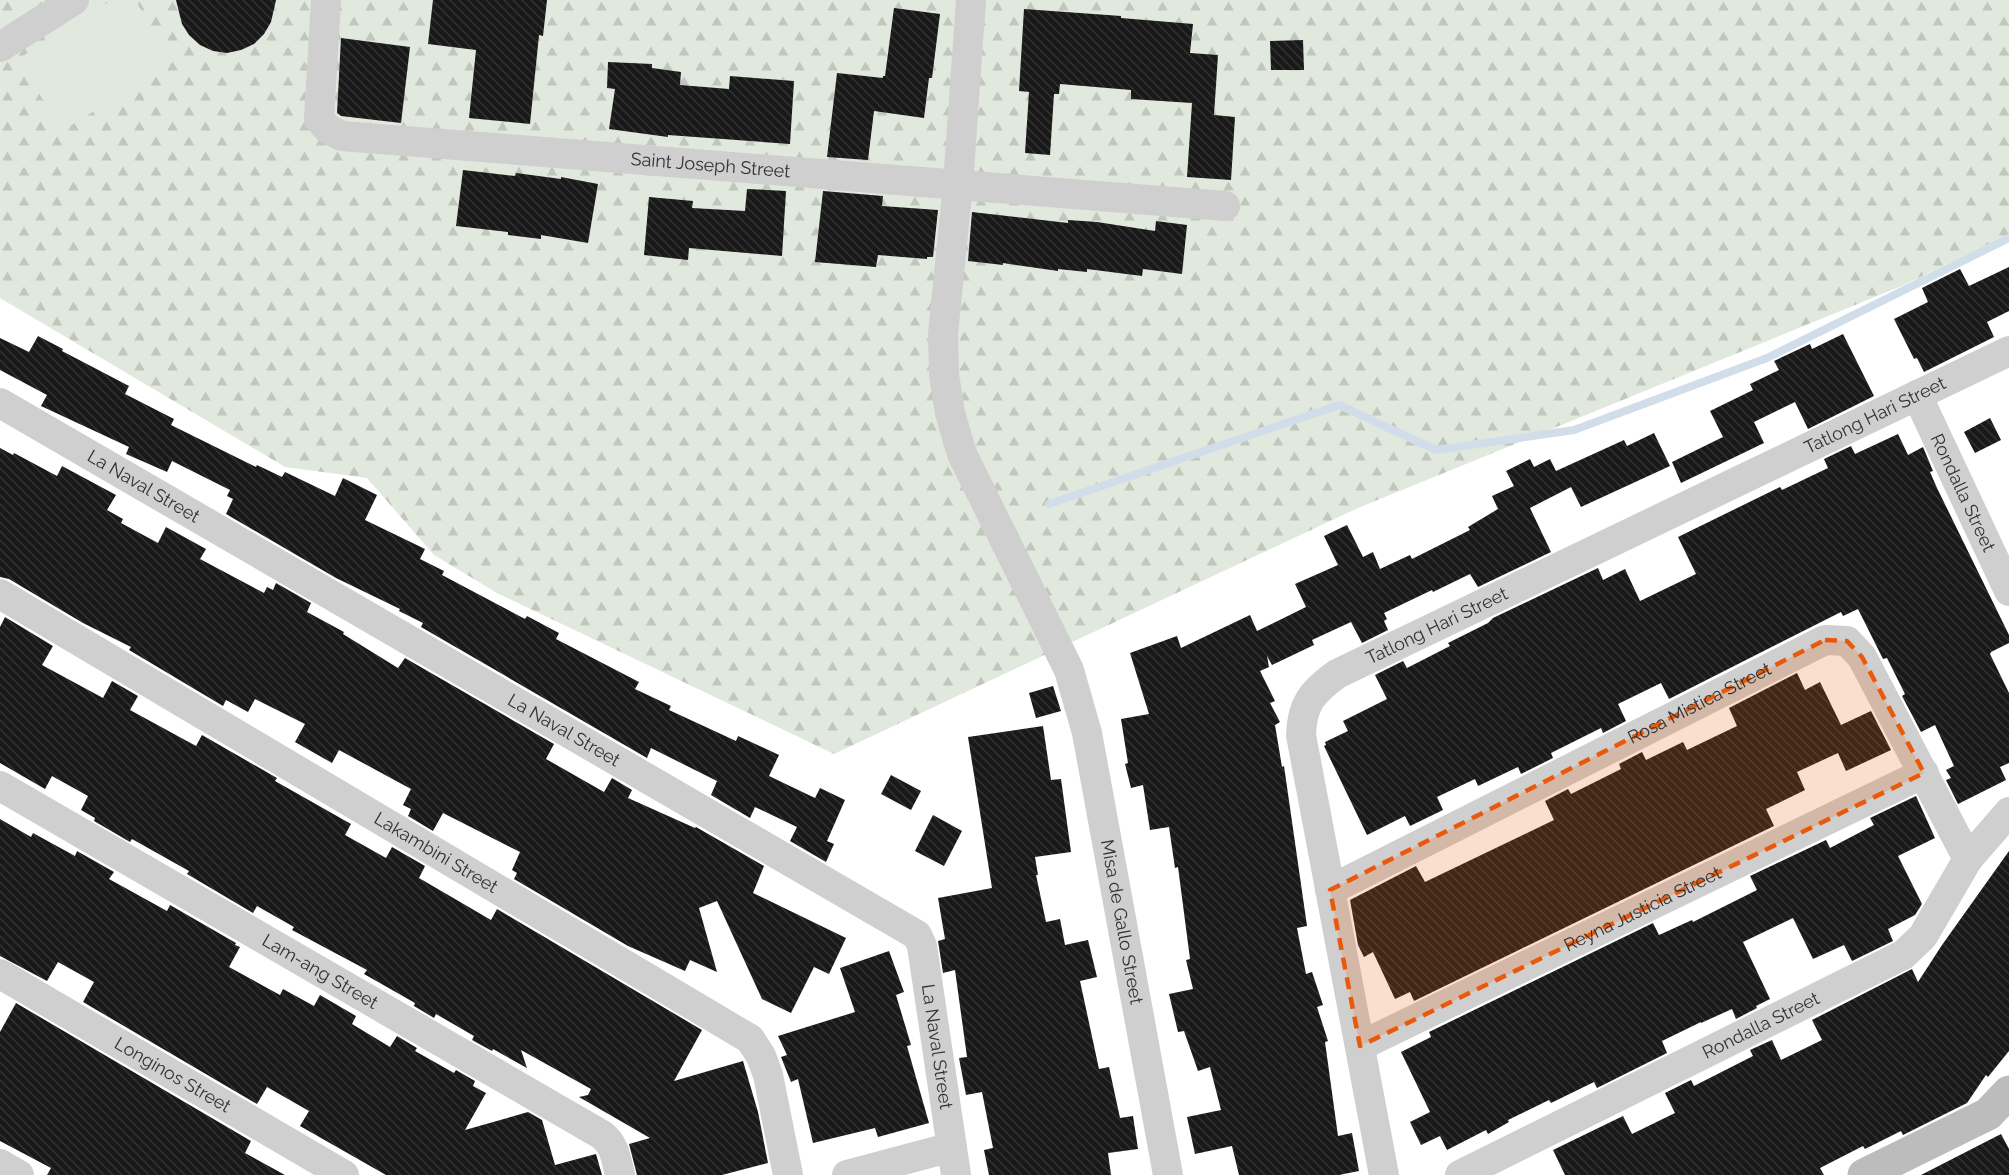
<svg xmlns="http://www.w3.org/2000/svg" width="2009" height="1175" font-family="Raleway,sans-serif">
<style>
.forest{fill:url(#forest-firs)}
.park{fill:#e1e8dd}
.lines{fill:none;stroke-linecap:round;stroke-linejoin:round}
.stream{stroke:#d2ddea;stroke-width:8}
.building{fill:url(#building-back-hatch)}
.street{stroke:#cfcfcf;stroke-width:30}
.secondary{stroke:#bcbcbc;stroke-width:33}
.marked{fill:#e8590c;fill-opacity:0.2;stroke:#e8590c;stroke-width:4.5;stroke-dasharray:12 8;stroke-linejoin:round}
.labels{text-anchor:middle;stroke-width:6;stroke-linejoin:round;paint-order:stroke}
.street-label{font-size:18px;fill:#323232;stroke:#fff}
</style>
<defs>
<pattern id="forest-firs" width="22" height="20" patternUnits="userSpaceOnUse" patternTransform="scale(1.5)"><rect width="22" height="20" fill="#e1e8dd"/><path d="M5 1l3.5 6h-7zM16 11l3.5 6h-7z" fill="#c2c7be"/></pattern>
<pattern id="building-back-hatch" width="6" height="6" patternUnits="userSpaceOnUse" patternTransform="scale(1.5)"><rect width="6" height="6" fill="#191919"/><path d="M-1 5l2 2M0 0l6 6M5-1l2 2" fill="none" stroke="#323232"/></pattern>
</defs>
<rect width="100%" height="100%" fill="#fff"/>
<path class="forest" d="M0 0H2009V234L1904 285 1358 508 834 754 497 593 434 555 367 478 285 467 0 298Z"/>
<path class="park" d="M112 0H135L173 62 62 131 18 59Z"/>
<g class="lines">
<path class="stream" d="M1049 504 1339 405 1436 450 1574 430 1767 358 2009 238"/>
</g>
<path class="building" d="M176 0H276L271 22 264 34 254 44 241 50 227 53 213 51 200 45 189 35 182 24Z
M433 0H547L543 36 539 35 530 124 469 118 476 50 428 44Z
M894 8 940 14 932 78H929L924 118 874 111 868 160 827 157 837 73 883 78V76H885Z
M1024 9 1121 16V18L1193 24 1190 53 1218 55 1214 115 1235 117 1231 180 1187 177 1192 103 1131 99V90L1060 84 1059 94H1054L1050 155 1025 153 1029 92 1019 91Z
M341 38 410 47 401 123 341 116 337 113Z
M1303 40 1304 70H1271L1270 41Z
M608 62 652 64V68L681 72 680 85 729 89 730 76 794 81 790 144 668 135V137L609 129 615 89 607 88Z
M463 170 515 176 516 173 561 179V177L598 184 588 243 541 235V239L508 235V232L456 226Z
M747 189 786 191 782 256 689 248 688 260 644 255 649 197 693 201 692 208 745 211Z
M823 191 883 196 882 206 938 210 933 257H927V259L878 255 876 267 815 262Z
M972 212 1068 223V220L1097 222 1155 231 1156 221 1187 225 1182 274 1143 269 1142 276 1087 269V272L1058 269V271L1003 263V265L968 261Z
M2009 267V311L1987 322 1994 337 1924 372 1917 358 1914 359 1894 319 1928 302 1922 288 1960 269 1969 286Z
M1843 334 1874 396 1808 429 1795 402 1754 422 1764 443 1681 483 1672 462 1723 437 1710 411 1753 390 1750 384 1779 370 1774 361 1810 344 1812 349Z
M38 336 63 349 62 351 129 386 125 394 174 419 171 425 256 467 257 465 282 477 285 472 335 496 343 478 377 495 365 520 425 549 420 559 444 571 442 575 525 619 527 616 559 633 556 639 639 682 635 689 671 706 669 710 736 741 738 736 779 755 769 776 815 798 820 788 845 800 827 841 834 844 826 862 790 841 797 827 755 807 750 818 711 795 717 781 651 748 647 758 421 627 423 623 399 611 400 609 336 578 226 514 233 499 227 496 230 490 172 461 167 472 126 454 129 447 41 406 47 395 0 370V338L29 352Z
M1990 418 2001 440 1975 453 1964 432Z
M1654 433 1670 466 1581 507 1571 487 1530 508 1551 552 1478 587 1470 574 1433 592 1432 590 1384 613 1387 619 1384 621 1388 630 1362 643 1351 622 1312 640 1314 645 1272 665 1267 656 1269 667 1260 671 1275 701 1270 703 1280 722 1275 725 1282 767 1284 766 1307 926 1297 928 1306 974 1312 972 1323 1005 1317 1007 1328 1041 1325 1042 1338 1136 1352 1133 1359 1171 1339 1175H1239L1232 1146 1195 1154 1187 1117 1221 1110 1210 1067 1198 1071 1184 1031 1178 1032 1169 994 1193 989 1186 960 1190 959 1178 867 1175 868 1169 827 1150 830 1143 785 1131 788 1125 764 1128 763 1121 719 1149 714 1130 653 1177 636 1181 648 1250 615 1257 631 1306 607 1295 584 1338 565 1324 536 1347 525 1363 557 1373 552 1380 569 1410 555 1412 559 1470 530 1468 527 1498 509 1492 496 1514 486 1506 471 1530 459 1534 467 1550 459 1556 471 1624 440 1627 446Z
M1898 434 1908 455 1923 447 1933 471 1930 472 1937 488 2009 635V643L1991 652 1990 654 2009 693V763L2000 767 2006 780 1958 804 1946 780 1951 778 1946 770 1954 766 1935 725 1921 732 1902 696 1905 694 1887 658 1883 659 1858 609 1843 616 1841 612 1669 699 1661 683 1618 704 1626 721 1603 733 1601 728 1551 753 1553 758 1521 774 1518 767 1478 786 1475 779 1437 797 1443 810 1410 826 1405 816 1367 835 1324 746 1326 745 1325 742 1348 731 1343 721 1387 699 1375 675 1403 661 1407 668 1450 646 1448 643 1488 623 1493 618 1598 568 1603 580 1625 569 1640 601 1696 574 1678 537 1780 487 1782 490 1828 468 1824 459 1851 446 1855 454Z
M0 448 13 455 14 453 57 476 62 466 116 495 107 510 123 519 121 523 158 543 166 527 206 549 200 559 264 593 267 587 273 590 276 583 311 603 307 612 344 632 343 634 398 668 405 658 554 744 546 759 604 792 612 778 632 790 628 798 695 828 696 827 764 866 753 893 846 938 829 974 814 967 791 1013 762 999 717 901 699 908 717 972 690 960 685 971 628 946 514 879 517 873 512 870 520 852 443 813 433 831 408 816 411 809 403 805 411 789 339 750 332 763 295 742 305 724 255 699 248 712 226 700 223 706 129 650 131 647 83 623 9 579 0 577Z
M5 617 53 646 42 665 103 698 112 681 138 696 130 710 196 746 202 735 277 778 275 781 351 824 345 835 386 858 392 847 425 866 419 878 491 920 497 909 702 1030 674 1081 743 1061 758 1112 768 1163 722 1175H637L629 1144 650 1138 579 1097 588 1095 591 1089 521 1050 527 1068 493 1049 492 1051 472 1040 474 1036 436 1014 434 1018 414 1006 415 1003 364 974 367 970 292 930 294 927 257 906 253 913 187 874 189 871 132 839 130 842 94 821 95 818 81 810 88 796 52 776 45 789 0 763V627Z
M1797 673 1805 690 1820 682 1841 725 1871 711 1891 750 1846 771 1838 753 1797 772 1805 790 1766 809 1774 826 1414 1001 1410 992 1395 999 1373 952 1364 957 1358 945 1350 900 1416 866 1425 882 1554 820 1545 801 1568 789 1571 794 1621 769 1619 764 1642 752 1646 760 1683 742 1687 750 1737 726 1729 708Z
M1053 686 1061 711 1036 718 1029 693Z
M1043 726 1051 780 1061 779 1071 852 1035 857 1038 875H1036L1046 922 1060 919 1065 945 1088 940 1097 977 1080 981 1099 1069 1109 1067 1120 1118 1133 1116 1138 1149 1108 1153 1111 1175H989L984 1150 993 1148 982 1092 966 1095 959 1058 967 1057 955 970 943 973 938 941 945 939 938 898 992 888 968 737Z
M891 775 921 791 911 810 881 794Z
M1916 796 1935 838 1898 856 1922 904 1915 915 1888 929 1893 941 1852 961 1844 945 1813 959 1793 918 1743 942 1770 999 1756 1006 1757 1008 1736 1019 1732 1009 1701 1023V1022L1662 1041 1667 1053 1597 1088 1594 1082 1551 1103 1549 1100 1508 1120 1509 1122 1488 1134 1486 1130 1447 1150 1440 1136 1421 1145 1410 1122 1430 1112 1401 1052 1431 1037 1429 1032 1653 923 1659 935 1692 920 1693 922 1757 890 1750 876 1826 840 1830 848 1874 825 1870 818Z
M933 815 962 831 944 866 915 851Z
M0 819 31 837 33 833 75 856 77 851 114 872 109 879 167 911 170 905 236 943 235 945 240 947 229 967 280 995 283 989 314 1006 320 995 356 1016 352 1024 390 1047 397 1036 417 1048 415 1051 454 1073 456 1070 475 1081 473 1086 486 1093 465 1130 528 1112 542 1120 555 1165 596 1154 602 1175H386L300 1126 309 1111 267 1087 257 1104 83 1002 94 982 58 962 47 981 0 956Z
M2009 851V1051L1988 1077 1986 1075 1967 1103 1903 1135 1901 1131 1865 1149 1863 1146 1820 1168 1824 1175H1565L1553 1150 1623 1116 1632 1134 1675 1113 1665 1093 1691 1080 1694 1086 1753 1056 1750 1050 1772 1040 1781 1060 1822 1040 1812 1020 1912 969 1918 982 1942 945Z
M889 951 904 992 896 995 911 1045 907 1046 929 1123 878 1137 875 1128 813 1143 798 1079 791 1082 781 1057 787 1055 778 1036 855 1012 840 968Z
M16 1003 251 1141 245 1153 285 1175H47L51 1168 0 1141V1032Z
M2001 1134 2009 1149V1175H1921Z"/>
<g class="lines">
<g class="street">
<path id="s1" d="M326 0 319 119 328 129 342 136 1225 206"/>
<path id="s2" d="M971 0 958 184 943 334 944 375 950 413 962 454 1069 670 1087 733 1168 1175"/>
<path d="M0 47 74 0"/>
<path id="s3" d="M1917 395 2009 591"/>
<path id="s4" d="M0 403 917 935 922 946 956 1175"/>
<path id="s5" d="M0 594 750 1039 761 1056 768 1075 788 1175"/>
<path id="s6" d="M0 786 602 1135C615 1145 616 1159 620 1175"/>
<path id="s7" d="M1330 890 1825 640 1847 641 1862 657 1968 859"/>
<path id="s8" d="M0 974 344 1175"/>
<path id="s9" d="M1360 1046 1924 773"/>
<path d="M0 1164 19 1175"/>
<path d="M847 1175 952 1147"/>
<path id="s10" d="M1384 1175 1301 735C1302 704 1312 692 1337 674L2009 351"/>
<path id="s11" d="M1460 1175 1903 955 1923 936 1968 859 2009 812"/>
</g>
<path class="secondary" d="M1864 1175 1988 1114 2009 1092"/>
</g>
<path class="marked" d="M1825 640 1847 641 1862 657 1924 773 1360 1046 1330 890Z"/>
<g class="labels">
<g class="street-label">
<text dy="6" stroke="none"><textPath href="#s1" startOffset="518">Saint Joseph Street</textPath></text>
<text dy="6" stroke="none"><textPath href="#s10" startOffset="1119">Tatlong Hari Street</textPath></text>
<text dy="6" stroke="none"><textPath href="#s4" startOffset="166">La Naval Street</textPath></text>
<text dy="6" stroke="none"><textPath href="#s3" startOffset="108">Rondalla Street</textPath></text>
<text dy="6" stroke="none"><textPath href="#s10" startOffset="633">Tatlong Hari Street</textPath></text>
<text dy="6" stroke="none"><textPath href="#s7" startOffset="414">Rosa Mistica Street</textPath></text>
<text dy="6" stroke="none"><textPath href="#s4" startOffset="652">La Naval Street</textPath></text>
<text dy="6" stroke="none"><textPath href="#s5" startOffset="507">Lakambini Street</textPath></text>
<text dy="6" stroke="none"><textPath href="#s9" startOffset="314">Reyna Justicia Street</textPath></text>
<text dy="6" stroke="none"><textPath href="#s2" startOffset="956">Misa de Gallo Street</textPath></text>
<text dy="6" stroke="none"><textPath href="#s6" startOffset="370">Lam-ang Street</textPath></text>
<text dy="6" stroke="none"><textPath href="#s11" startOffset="336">Rondalla Street</textPath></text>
<text dy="6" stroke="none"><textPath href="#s4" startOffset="1174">La Naval Street</textPath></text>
<text dy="6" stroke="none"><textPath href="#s8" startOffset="200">Longinos Street</textPath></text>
</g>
</g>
</svg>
